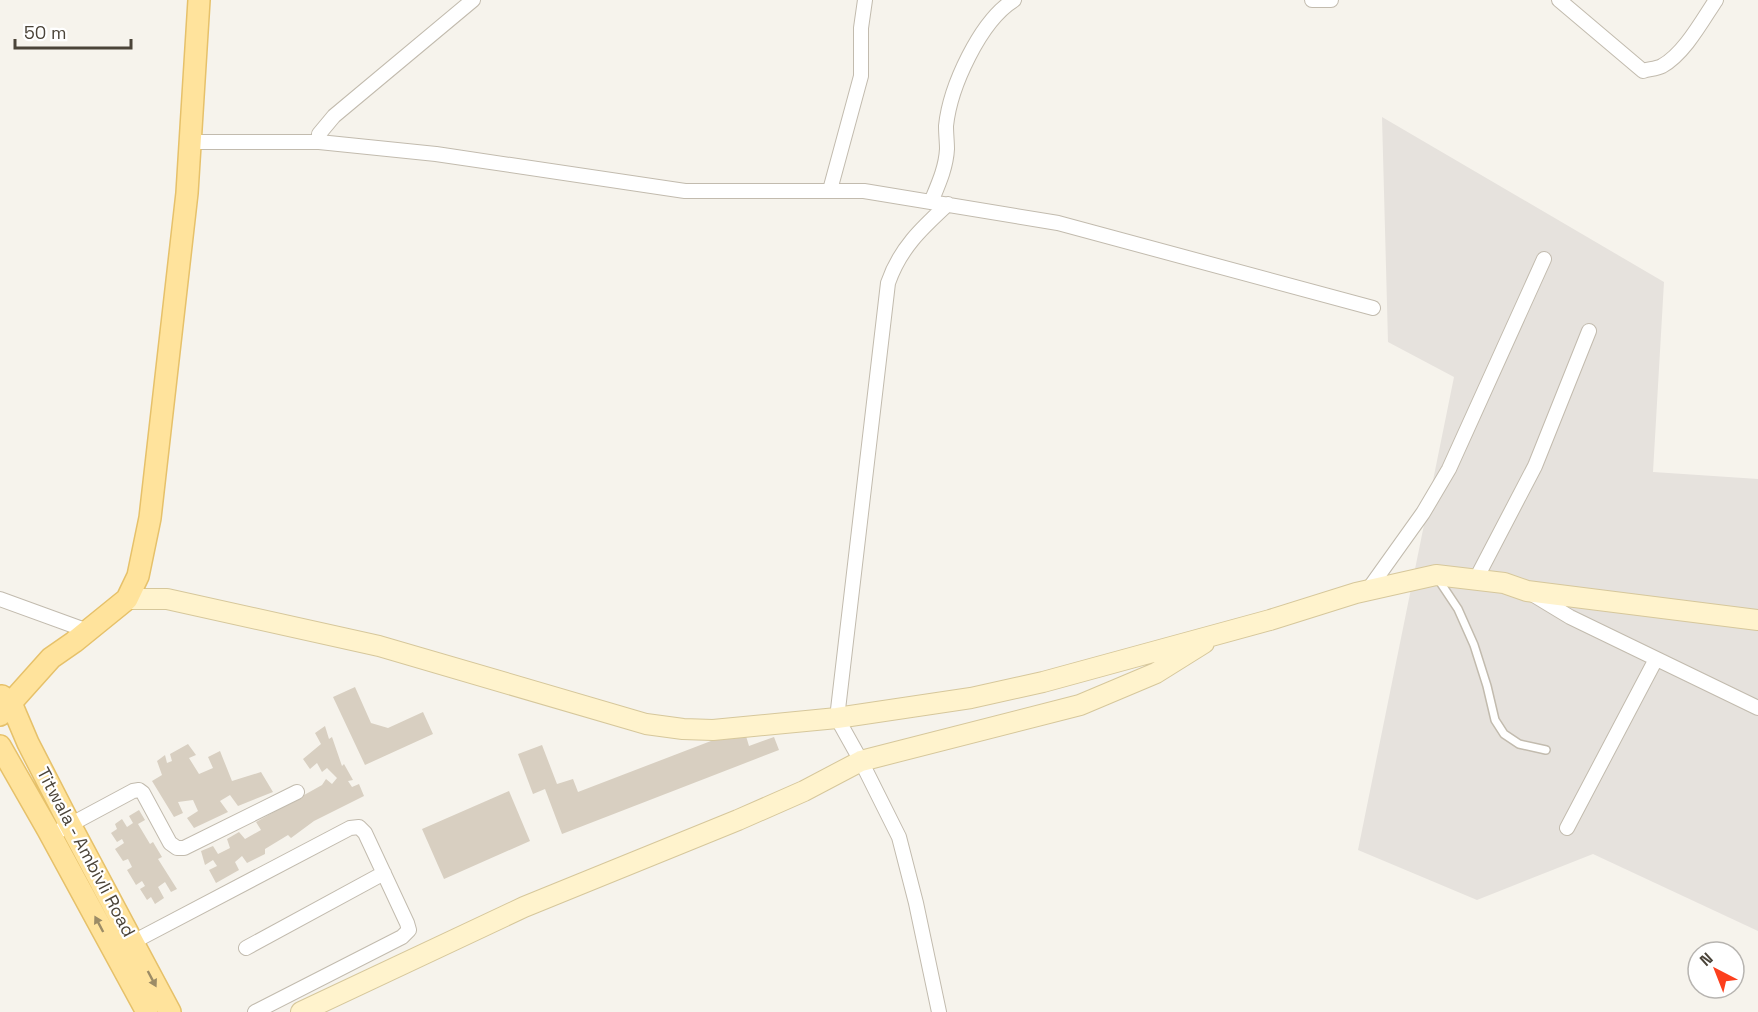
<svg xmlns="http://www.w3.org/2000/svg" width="1758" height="1012" font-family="'Space Grotesk',sans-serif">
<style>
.industrial{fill:#e6e2dd}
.building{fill:#d8cfc1}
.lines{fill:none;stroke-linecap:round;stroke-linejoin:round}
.lane-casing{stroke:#c2bbae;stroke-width:10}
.street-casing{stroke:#c2bbae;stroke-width:16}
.secondary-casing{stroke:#d6c79b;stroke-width:22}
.primary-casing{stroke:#e6c16a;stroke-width:24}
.lane{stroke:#fff;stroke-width:7}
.street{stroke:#fff;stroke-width:14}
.secondary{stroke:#fff3cd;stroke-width:20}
.primary{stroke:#ffe39c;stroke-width:21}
.oneway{fill:#9c8c66}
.labels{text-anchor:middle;stroke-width:4.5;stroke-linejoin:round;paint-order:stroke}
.street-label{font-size:18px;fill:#4b4439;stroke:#fff}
</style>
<rect width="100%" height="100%" fill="#f6f3ec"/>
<path class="industrial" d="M1382 117 1664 282 1653 472 1758 479V931L1593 854 1477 900 1358 850 1454 377 1388 342Z"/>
<path class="building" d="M355 687 371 723 388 728 423 712 433 734 365 765 333 697Z
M325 726 329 739 332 737 342 766 344 764 353 780 348 781 352 787 359 784 364 796 314 821 291 838 288 835 265 849V854L247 863 242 856 235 862 239 870 216 883 209 870 217 866 213 860 205 865 201 851 213 846 218 854 230 848 227 839 239 832 245 839 261 830 256 822 322 785 326 779 332 784 337 778 327 768 322 772 317 763 310 769 303 759 321 744 315 733Z
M737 731 740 738 746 736 749 746 774 737 779 750 562 834 545 789 533 794 518 754 542 745 557 784 573 779 578 792Z
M188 744 196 755 189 758 199 774 213 768 208 757 220 751 232 781 261 772 273 792 238 806 230 795 220 801 228 812 194 828 187 818 198 811 193 800 178 802 183 813 174 817 152 781 162 775 157 761 165 755 167 763 172 761 170 754Z
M509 791 530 841 444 879 422 829Z
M139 810 145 820 138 824 150 844 153 842 162 857 158 859 177 889 171 892 165 882 158 887 164 898 155 904 151 897 147 900 140 889 145 886 142 881 136 885 127 870 132 867 128 859 123 861 115 849 124 843 122 839 117 842 111 833 117 829 115 824 122 819 127 827 133 823 129 816Z"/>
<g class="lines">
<defs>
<path id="lane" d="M1438 579 1458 609 1474 645 1487 686 1495 720 1504 734 1519 744 1546 750"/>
<path id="street" d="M1312 0H1331
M1559 0 1643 71C1649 69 1656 69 1662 66 1684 54 1702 21 1716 0
M189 142H319L436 154 685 191H864L1058 223 1373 308
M319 142V134L334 116 473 0
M830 190 861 76V28L865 0
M931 202C938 185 946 168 947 149 947 142 946 134 946 126 950 87 980 21 1014 0
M1476 579 1535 466 1589 331
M1368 590 1423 513 1449 469 1544 259
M1532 594 1570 617 1758 708
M0 599 88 631
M1567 828 1656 659
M51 835 133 791 139 790 143 793 170 843 177 848H184L297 792
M133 942 350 828 359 827 365 833 407 923 409 930 402 937 255 1012
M246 948 384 873
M939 1012 916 903 899 837 861 761 837 718 888 283C900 248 922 228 948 204"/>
<path id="secondary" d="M127 599H167L379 646 646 724 683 729 713 730 837 718 971 698 1043 682 1270 620 1356 593 1436 575 1504 583 1527 591 1758 620
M301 1012 524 907 738 820 804 791 861 761 1080 705 1156 673 1204 643"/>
<path id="primary" d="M2 696 11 703 28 743 67 819 170 1012
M0 715 51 658 74 642 127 599 138 576 150 518 187 193 199 0
M0 746 48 830 147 1012"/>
</defs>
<use href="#lane" class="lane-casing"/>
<use href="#street" class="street-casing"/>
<use href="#secondary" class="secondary-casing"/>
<use href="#primary" class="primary-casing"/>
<use href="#lane" class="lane"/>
<use href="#street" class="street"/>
<use href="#secondary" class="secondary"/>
<use href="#primary" class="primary"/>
</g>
<defs><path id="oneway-solid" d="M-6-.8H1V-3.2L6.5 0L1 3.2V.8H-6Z" transform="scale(1.5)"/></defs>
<g class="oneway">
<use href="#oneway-solid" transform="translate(99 924) rotate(-118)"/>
<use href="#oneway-solid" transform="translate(152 979) rotate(62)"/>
</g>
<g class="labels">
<g class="street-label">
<text transform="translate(86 852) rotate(62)" y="6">Titwala - Ambivli Road</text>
</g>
</g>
<g transform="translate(1716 970) rotate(318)"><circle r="28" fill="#ffffff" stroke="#b7b4b0" stroke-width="1.5"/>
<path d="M0-4.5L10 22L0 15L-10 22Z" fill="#fc3f1d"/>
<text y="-9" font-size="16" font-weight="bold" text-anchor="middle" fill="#4b4439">N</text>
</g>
<path d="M15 39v9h116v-9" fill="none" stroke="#4b4439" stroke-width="3"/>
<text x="24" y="39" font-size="18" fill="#4b4439" stroke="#ffffff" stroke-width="4.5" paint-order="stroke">50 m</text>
</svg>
